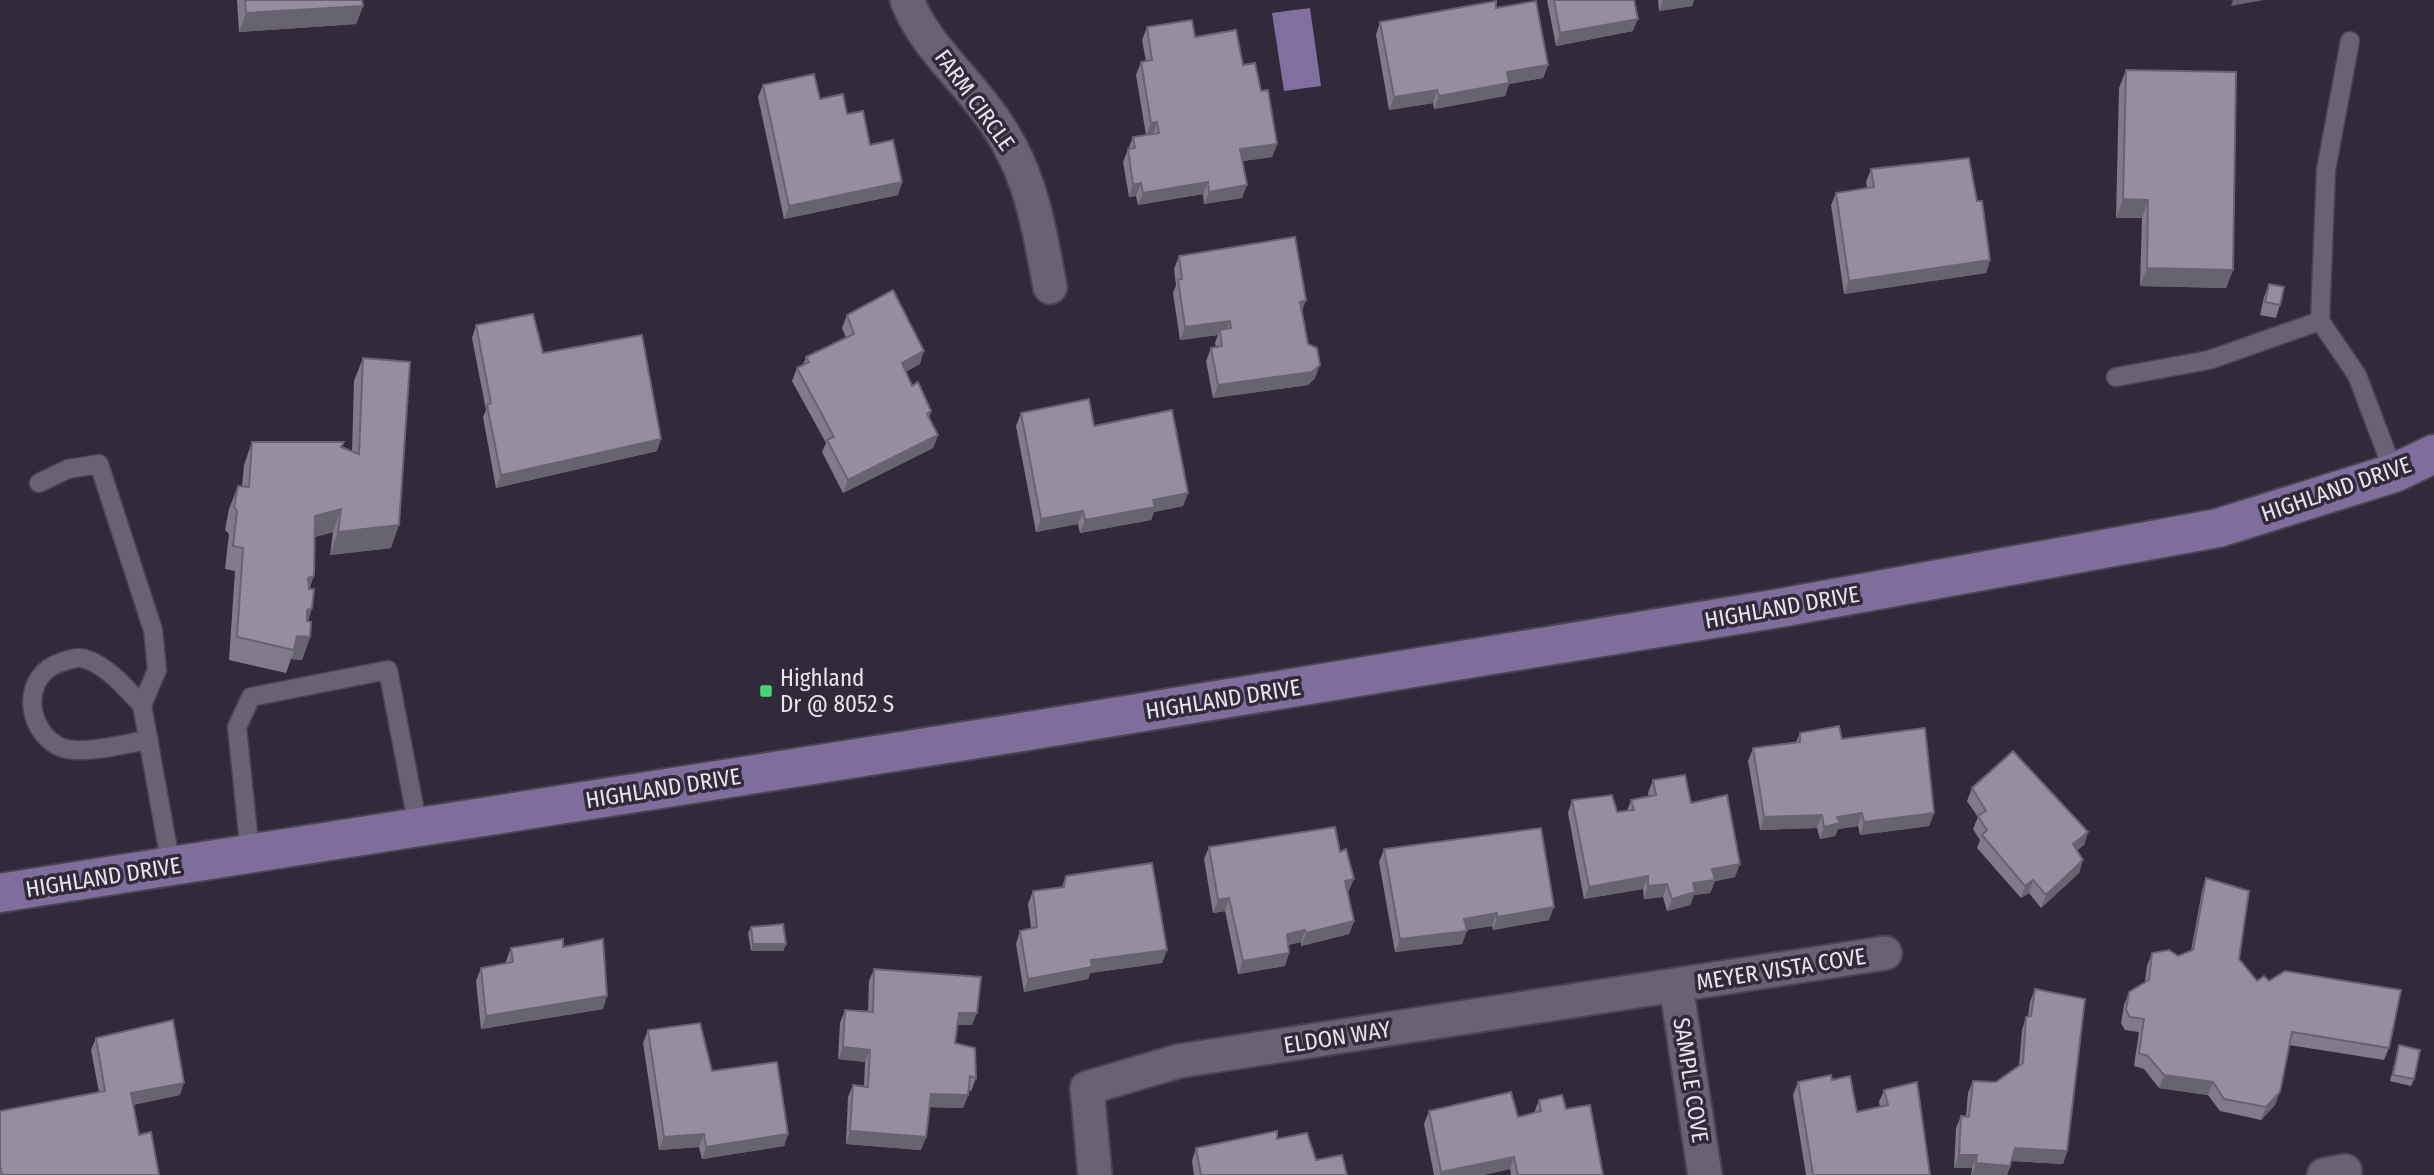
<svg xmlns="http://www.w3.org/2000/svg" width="2434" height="1175" font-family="'Fira Sans Condensed',sans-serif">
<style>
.water{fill:#816f9f}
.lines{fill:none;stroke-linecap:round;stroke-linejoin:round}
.lane-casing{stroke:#4a4552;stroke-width:21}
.street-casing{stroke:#4a4552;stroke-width:37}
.primary-casing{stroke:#4a4552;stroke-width:42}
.lane{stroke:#686274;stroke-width:18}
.street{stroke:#686274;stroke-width:33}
.primary{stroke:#7f6e9c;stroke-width:38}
.wall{fill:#807a8b}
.shaded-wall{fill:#686371}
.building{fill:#958ea2;stroke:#686371;stroke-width:2}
.poi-dot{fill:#48d778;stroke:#302a3a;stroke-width:2.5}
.labels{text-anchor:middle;stroke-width:7;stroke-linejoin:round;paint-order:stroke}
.street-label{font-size:23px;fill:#e7e4ee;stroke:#302a3a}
.poi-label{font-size:23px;fill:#e7e4ee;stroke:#302a3a;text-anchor:start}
</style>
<rect width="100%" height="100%" fill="#302a3a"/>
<path class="water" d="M1310 8 1321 86 1284 91 1272 13Z"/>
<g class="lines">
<defs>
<path id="lane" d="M2320 321 2326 170 2350 41
M2116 377 2209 360 2320 321 2357 375 2394 473
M39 483 68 469 99 464 153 630 157 670 142 705 171 866
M142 705C126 689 110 668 88 660 79 656 71 659 62 662 22 674 24 727 58 746 78 757 126 743 149 740
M250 853 237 727 251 697 388 670 418 827"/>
<path id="street" d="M907 0C922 40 956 70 982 104 1029 162 1037 217 1050 287
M1676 985 1705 1175
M1095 1175 1087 1088 1179 1061 1885 953
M2324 1175 2345 1171"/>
<path id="primary" d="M0 893 1022 732 1780 608 2218 528 2394 473 2434 454"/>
</defs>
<use href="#lane" class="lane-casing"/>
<use href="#street" class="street-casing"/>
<use href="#primary" class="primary-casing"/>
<use href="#lane" class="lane"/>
<use href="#street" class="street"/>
<use href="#primary" class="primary"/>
</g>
<path class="wall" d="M237 0H362L363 6 356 24 239 32Z
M1547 0H1634L1633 31 1556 46Z
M1658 0H1694L1692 6 1659 11Z
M1496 8 1548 65 1543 78 1509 84 1505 96 1434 109 1433 103 1389 110 1376 35 1380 22Z
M1147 27 1195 37 1243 65 1261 91 1277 144 1272 157 1242 161V198L1204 204 1203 194 1138 205 1136 196 1129 197 1123 162 1133 137 1146 135 1136 75 1141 62 1146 61 1142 40Z
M2126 70 2233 270 2226 288 2140 286 2142 218H2116L2119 88Z
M763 85 820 99 847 114 870 145 902 182 898 195 784 219 758 97Z
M1871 169 1977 201 1990 260 1986 273 1844 294 1831 205 1836 193 1867 188 1866 182Z
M1179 256 1306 300 1302 311 1315 378 1308 385 1213 398 1206 361 1211 348 1216 347 1215 343 1218 335 1180 340 1173 293 1176 285 1174 269Z
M2269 284 2280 305 2276 318 2260 315 2264 297Z
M847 315 920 364 905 372 912 386 931 411 929 418 938 435 933 448 843 493 822 452 826 443 792 381 797 368 803 365 806 357 846 338 842 328Z
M476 325 543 353 657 451 496 488 483 417 486 410 472 338Z
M363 358 391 548 330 555 333 532 315 537 310 589 312 608 308 621 310 637 302 660 291 659 286 673 229 660 235 571 225 569 229 534 225 530 229 509 238 486H242L244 465 252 442 342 447 352 451 354 381Z
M1021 413 1094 426 1188 493 1183 506 1154 512 1151 520 1080 533 1078 524 1036 532 1016 426Z
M1800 733 1842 739 1934 813 1929 826 1860 835 1858 826 1838 829 1835 836 1820 839 1817 828 1760 830 1748 761 1753 748 1796 742Z
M1653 780 1691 803 1735 877 1715 881 1710 893 1694 895 1690 905 1667 911 1663 897 1644 899 1643 889 1584 899 1568 813 1572 800 1617 812 1627 811 1631 800 1649 797 1648 793Z
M1972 788 2088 832 2084 845 2077 850 2083 860 2079 873 2041 908 2029 893 2021 898 1977 848 1980 840 1973 829 1978 817 1967 801Z
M1209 847 1349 891 1348 892 1354 921 1349 934 1301 946V942L1288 945 1289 953 1285 966 1238 974 1225 911 1213 913 1204 859Z
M1384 849 1549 920 1493 930 1492 926 1466 930 1462 944 1395 952 1379 862Z
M1066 876 1167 950 1162 963 1090 973 1088 979 1024 992 1016 944 1020 931 1031 928 1028 904 1033 891 1062 887Z
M2206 878 2239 959 2257 981H2269L2389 1048 2384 1060 2289 1045 2275 1105 2261 1120 2220 1111 2208 1095 2159 1088 2144 1069 2134 1066 2139 1032 2125 1030 2121 1023 2124 1005 2129 992 2145 982 2147 966 2152 953 2178 956 2191 951 2202 891Z
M751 927 786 944 783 951H751L748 933Z
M563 947 603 1009 481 1029 476 981 481 968 506 963V961L511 948Z
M874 969 972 1025H957L955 1043 976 1078 971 1091 968 1090V1095L963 1108 929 1107 926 1137 921 1150 846 1144 848 1097 853 1085 864 1086 865 1062 838 1059 840 1023 845 1010 868 1011 869 981Z
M2035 989 2067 1151 2063 1164 2012 1161 2007 1175H1971L1972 1168H1954L1956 1128 1961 1116H1966L1968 1093 1973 1081 1996 1082 2019 1066 2022 1030 2026 1017H2028L2030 1002Z
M648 1030 712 1071 788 1134 784 1146 702 1159 699 1147 659 1150 643 1043Z
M96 1038 180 1095 133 1105 139 1135 159 1175H0V1111L99 1092 91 1050Z
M2399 1045 2414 1079 2411 1086 2390 1081Z
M1832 1080 1857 1112 1880 1107 1879 1102 1884 1090 1930 1175H1806L1793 1095 1798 1082Z
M1539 1100 1566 1109 1603 1175H1511L1510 1169 1483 1175H1434L1424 1124 1429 1111 1518 1117 1534 1113Z
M1277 1139 1316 1160 1347 1175H1194L1192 1161 1196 1148Z"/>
<path class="shaded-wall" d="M1663 0H1694L1692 6 1659 11Z
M2233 0H2264L2231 6Z
M363 6 356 24 239 32 246 13Z
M1638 19 1633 31 1556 46 1560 33Z
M1548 65 1543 78 1509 84 1505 96 1434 109 1439 96 1507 72Z
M1437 90 1433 103 1389 110 1394 97Z
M1157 122 1153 135 1146 136 1151 123Z
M1277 144 1272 157 1236 162 1240 149Z
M902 182 898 195 784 219 789 206Z
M1208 182 1203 194 1138 205 1143 193Z
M1141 183 1136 196 1129 197 1133 185Z
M1247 185 1242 198 1204 204 1209 192Z
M2123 199 2148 200 2142 218H2116Z
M1990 260 1986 273 1844 294 1849 281Z
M2147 268 2233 270 2226 288 2140 286Z
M1306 300 1301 313 1300 302Z
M1230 321 1225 334 1220 330 1218 335 1180 340 1185 327Z
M924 351 920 364 897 376 902 363Z
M1320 365 1315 378 1308 385 1213 398 1218 385Z
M938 435 933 448 843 493 848 480Z
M661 439 657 451 496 488 501 475Z
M1188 493 1183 506 1154 512 1151 520 1080 533 1085 520 1153 500Z
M341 509 333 532 306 539 315 516Z
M1083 511 1078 524 1036 532 1041 519Z
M399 525 391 548 330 555 338 532Z
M314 576 306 598 308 578Z
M312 608 304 631 307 610Z
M297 636 310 637 302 660 291 659 294 650Z
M1862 813 1858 826 1838 829 1835 836 1820 839 1824 827 1837 817Z
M1934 813 1929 826 1860 835 1864 822Z
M1822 815 1817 828 1760 830 1764 817Z
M2088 832 2084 845 2068 857 2073 844Z
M2083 860 2079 873 2041 908 2046 895Z
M1740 864 1735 877 1715 881 1710 893 1694 895 1690 905 1667 911 1672 899 1712 869Z
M1648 876 1643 889 1584 899 1589 887Z
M1354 879 1349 891 1341 894 1345 881Z
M2033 880 2029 893 2021 898 2025 886Z
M1667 884 1663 897 1644 899 1648 886Z
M1229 898 1225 911 1213 913 1218 900Z
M1554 907 1549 920 1493 930 1497 917Z
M1497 913 1492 926 1459 931 1464 919Z
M1354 921 1349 934 1301 946 1306 933Z
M1305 930 1301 942 1282 946 1287 934Z
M1467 931 1462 944 1395 952 1400 939Z
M753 944H786L783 951H751Z
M1167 950 1162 963 1090 973 1088 979 1024 992 1028 979 1091 960Z
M1289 953 1285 966 1238 974 1243 961Z
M607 996 603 1009 481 1029 486 1016Z
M959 1013H977L972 1025H954Z
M843 1047 870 1050 865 1062 838 1059Z
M2164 1075 2213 1082 2208 1095 2159 1088Z
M184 1083 180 1095 127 1106 131 1093Z
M2280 1092 2275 1105 2261 1120 2266 1107Z
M931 1094 968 1095 963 1108 926 1107Z
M850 1131 926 1137 921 1150 846 1144Z
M704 1134 699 1147 659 1150 664 1137Z
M788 1134 784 1146 702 1159 706 1147Z
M2015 1148 2067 1151 2063 1164 2010 1161Z
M1959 1155H1977L1972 1168H1954Z
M1514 1157 1510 1169 1483 1175H1440L1441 1172Z
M1976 1163 2010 1166 2007 1175H1972Z"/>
<path class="building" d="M245 0H362L363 6 246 13Z
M1554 0H1634L1638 19 1560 33Z
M1496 1V8L1536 1 1548 65 1507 72 1509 83 1439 96 1437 90 1394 97 1380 22Z
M1192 20 1195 37 1236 30 1243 65 1255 63 1261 91 1268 90 1277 144 1240 149 1247 185 1209 192 1208 182 1143 193 1141 183 1133 185 1128 149 1135 148 1133 137 1159 133 1157 122 1151 123 1141 62 1152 60 1147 27Z
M2126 70 2236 72 2233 270 2147 268 2148 200 2123 199Z
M814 74 820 99 843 94 847 114 863 111 870 145 893 140 902 182 789 206 763 85Z
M1969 158 1977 201H1982L1990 260 1849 281 1836 193 1874 187 1871 169Z
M1295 237 1306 300 1300 302 1308 344 1317 348 1320 365 1312 372 1218 385 1211 348 1222 346 1220 330 1231 328 1230 321 1185 327 1178 280 1182 279 1179 256Z
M2269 284 2284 287 2280 305 2265 302Z
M893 290 924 351 902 363 912 386 918 382 931 411 927 414 938 435 848 480 827 440 834 437 797 368 809 362 806 357 854 334 847 315Z
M533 314 543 353 642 335 661 439 501 475 487 405 491 403 476 325Z
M363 358 410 362 399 525 338 532 341 509 315 516 314 576 308 578 309 589H314L312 608 307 610V621L311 622 310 637 297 636 294 650 237 637 243 548 233 546 237 511 234 507 238 486 249 487 252 442H344L341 447 359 454Z
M1089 399 1094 426 1172 410 1188 493 1153 500 1155 507 1085 520 1083 511 1041 519 1021 413Z
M1839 726 1842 739 1925 728 1934 813 1864 822 1862 813 1837 817 1840 823 1824 827 1822 815 1764 817 1753 748 1800 742V733Z
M2013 751 2088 832 2073 844 2083 860 2046 895 2033 880 2025 886 1982 835 1987 830 1978 816 1986 811 1972 788Z
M1685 775 1691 803 1727 795 1740 864 1712 869 1715 880 1693 883 1695 892 1672 899 1667 884 1648 886V876L1589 887 1572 800 1612 795 1617 812 1634 810 1631 800 1656 795 1653 780Z
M1335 827 1340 852 1346 849 1354 879 1345 881 1354 921 1306 933 1305 930 1287 934 1289 953 1243 961 1229 898 1218 900 1209 847Z
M1541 828 1554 907 1497 917V913L1464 919 1467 931 1400 939 1384 849Z
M1152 863 1167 950 1091 960 1092 967 1028 979 1020 931 1037 927 1033 891 1064 887 1066 876Z
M2206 878 2249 891 2239 959 2257 981 2264 976 2269 981 2285 971 2401 990 2389 1048 2292 1032 2280 1092 2266 1107 2224 1099 2213 1082 2164 1075 2148 1056 2139 1053 2144 1019 2130 1017 2126 1010 2129 992 2149 980 2152 953 2169 950 2178 956 2193 950Z
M783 924 786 944H753L751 927Z
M563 939V947L603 939 607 996 486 1016 481 968 513 962 511 948Z
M874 969 981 977 977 1013H959L955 1043 975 1048 976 1078 970 1076 968 1095 931 1094 926 1137 850 1131 853 1085 868 1087 870 1050 843 1047 845 1010 873 1012Z
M2035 989 2085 999 2067 1151 2015 1148 2010 1166 1976 1163 1977 1155H1959L1961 1116 1969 1117 1973 1081 1996 1082 2023 1063 2026 1017 2031 1016Z
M173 1020 184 1083 131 1093 139 1135 151 1132 159 1175H2L0 1166V1111L105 1091 96 1038Z
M700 1023 712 1071 777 1062 788 1134 706 1147 704 1134 664 1137 648 1030Z
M2399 1045 2420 1050 2414 1079 2393 1075Z
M1831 1075 1832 1080 1850 1076 1857 1112 1888 1105 1884 1090 1917 1082 1930 1175H1813L1798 1082Z
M1511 1092 1518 1117 1541 1111 1539 1100 1562 1095 1566 1109 1590 1105 1603 1175H1518L1514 1157 1441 1172 1429 1111Z
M1277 1131V1139L1307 1133 1316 1160 1342 1155 1347 1175H1201L1196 1148Z"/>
<rect class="poi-dot" x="759" y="684" width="14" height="14" rx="3.5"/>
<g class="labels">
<g class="street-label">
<text transform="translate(975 100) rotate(54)" y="8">FARM CIRCLE</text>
<text transform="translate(2336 489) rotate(-19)" y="8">HIGHLAND DRIVE</text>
<text transform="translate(1782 607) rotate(-10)" y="8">HIGHLAND DRIVE</text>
<text transform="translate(1223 699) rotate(-9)" y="8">HIGHLAND DRIVE</text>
<text transform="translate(663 788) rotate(-9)" y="8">HIGHLAND DRIVE</text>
<text transform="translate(103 877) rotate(-9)" y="8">HIGHLAND DRIVE</text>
<text transform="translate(1781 969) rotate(-9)" y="8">MEYER VISTA COVE</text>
<text transform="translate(1337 1037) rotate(-9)" y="8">ELDON WAY</text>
<text transform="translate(1691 1080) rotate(81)" y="8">SAMPLE COVE</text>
</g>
<g class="poi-label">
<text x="780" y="686">Highland<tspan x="780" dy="26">Dr @ 8052 S</tspan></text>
</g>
</g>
</svg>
